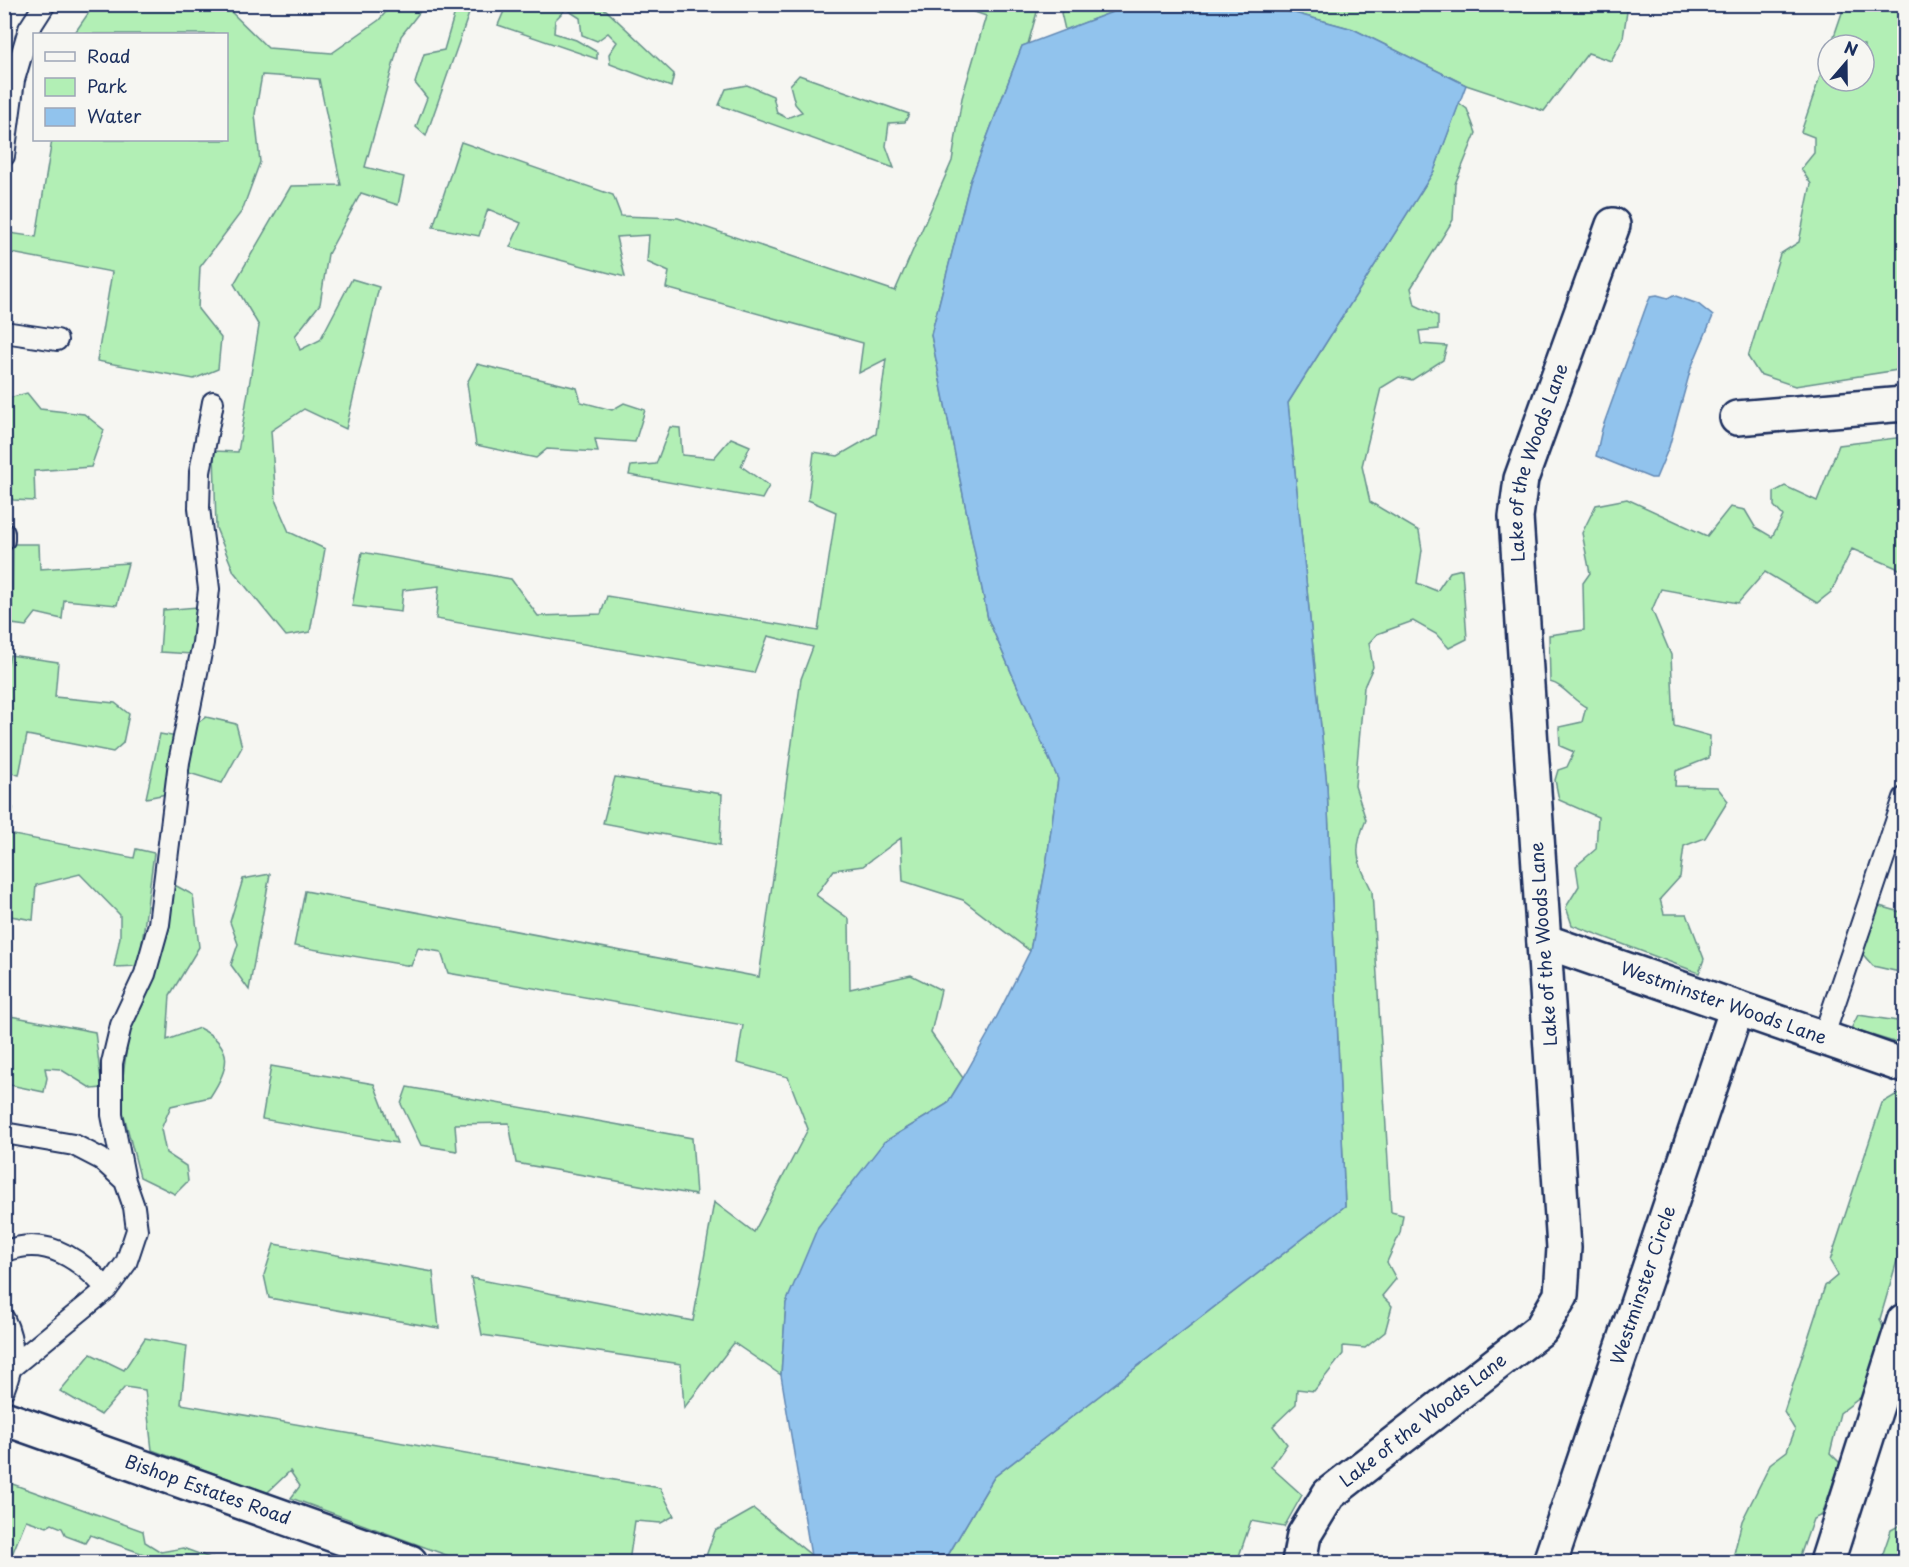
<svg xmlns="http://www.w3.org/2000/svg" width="1909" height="1567" font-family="'Playpen Sans',sans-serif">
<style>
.green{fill:#b2efb5;stroke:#668f8a;stroke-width:1.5}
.water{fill:#91c3ed;stroke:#6288b4;stroke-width:1.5}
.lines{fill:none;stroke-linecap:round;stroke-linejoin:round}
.service-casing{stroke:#1b2f5e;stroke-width:24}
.minor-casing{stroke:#1b2f5e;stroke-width:38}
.tertiary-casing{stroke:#1b2f5e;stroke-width:38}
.service{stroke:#f6f6f2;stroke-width:20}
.minor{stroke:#f6f6f2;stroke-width:33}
.tertiary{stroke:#f6f6f2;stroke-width:33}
.labels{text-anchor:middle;stroke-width:4.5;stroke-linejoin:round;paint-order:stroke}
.street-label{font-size:18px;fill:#1b2f5e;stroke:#f6f6f2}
</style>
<rect width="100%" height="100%" fill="#f6f6f2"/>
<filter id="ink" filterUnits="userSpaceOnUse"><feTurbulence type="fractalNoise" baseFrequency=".0167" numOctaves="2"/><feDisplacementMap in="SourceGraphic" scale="12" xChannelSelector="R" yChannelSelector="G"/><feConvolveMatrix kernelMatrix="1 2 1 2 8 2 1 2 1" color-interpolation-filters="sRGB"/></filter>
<g filter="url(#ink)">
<path class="green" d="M507 4 593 5 606 10 674 74 671 87 610 64 609 54 617 42 608 33 597 41 582 35 580 18 566 9 555 20 554 33 576 40 597 52V59L498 25Z
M1845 4 1904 5V369L1795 386 1759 374 1748 357 1780 254 1799 242 1811 184 1801 169 1814 153V137L1801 132 1828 53V81H1864V45H1831Z
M94 5H224L268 48 332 53 379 20 392 5H425L401 36 365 167 404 177 398 205 361 193 328 254 320 304 295 336 300 350 320 340 352 279 379 287 346 429 304 409 271 431 276 502 289 532 325 549 310 632 286 636 234 572 216 528 214 451 238 452 259 326 234 284 291 186 341 185 319 79 262 75 255 114 260 162 242 211 200 267 198 309 221 338 218 369 194 379 97 361 112 272 6 252 10 233 36 237 52 140H226V34H74Z
M457 5H472L426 136 416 127 427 98 415 83 424 54 444 50Z
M955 5H1039L1028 44 1022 46 970 182 931 335 988 619 1058 779 1046 866 1030 951 963 900 903 881 901 838 863 866 834 870 816 895 849 919 850 989 911 975 941 990 931 1033 963 1078 947 1104 884 1142 786 1303 781 1375 734 1343 684 1408 681 1364 482 1335 471 1278 693 1321 714 1202 754 1232 808 1129 788 1077 737 1063 743 1025 448 973 441 952 418 948 411 966 294 946 305 891 759 977 801 679 813 647 768 636 754 673 436 619 439 586 403 590 401 612 352 606 362 552 511 579 538 616 601 614 607 596 818 631 836 512 808 500 814 452 838 456 876 434 886 359 859 373 863 343 666 288 669 272 647 262 649 235 616 237 625 277 510 247 521 223 488 209 479 236 433 227 461 142 613 195 621 216 678 218 895 291 952 161 962 98 986 16Z
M1068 5H1131L1065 30 1061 13Z
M1265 5H1628L1623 38 1611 61 1588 53 1544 111 1466 85 1353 29Z
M799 75 909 114 905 122 889 123 886 146 894 168 719 105 726 89 747 85 773 96 777 113 787 118 802 112 795 104 790 85Z
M1459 103 1467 109 1476 133 1455 184 1453 220 1411 288 1415 305 1438 316V329L1419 331 1421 344 1447 346 1443 360 1412 380 1399 377 1381 388 1362 466 1370 502 1419 531 1422 550 1417 583 1437 591 1450 572 1462 569 1467 639 1449 648 1436 634 1413 621 1377 634 1369 643 1373 667 1364 687 1355 786 1366 820C1352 852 1357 860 1372 891L1391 1212 1403 1215 1400 1233 1387 1262 1396 1279 1382 1296 1392 1306 1385 1332 1365 1348 1343 1346V1354L1314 1391 1297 1389 1296 1404 1273 1426 1287 1444 1271 1467 1302 1495 1284 1527 1251 1521 1237 1562H944L994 1477 1345 1206 1327 786 1288 403 1434 171Z
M477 364 577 388 581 402 612 410 624 403 645 410 635 442 595 439 598 452 547 449 536 458 476 445 467 383Z
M27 393 40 409 84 414 104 430 91 467 34 471 35 501 13 500 5 489V399Z
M670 427 680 428 682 455 714 458 731 438 750 446 741 466 769 486 762 499 629 475 631 466 656 464Z
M1904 437V571L1852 549 1831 592 1817 603 1765 572 1738 603 1661 589 1652 610 1671 655 1674 726 1710 736 1709 758 1676 771 1675 786 1717 787 1728 801 1705 838 1684 846 1680 877 1660 899 1664 914H1687L1704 959 1699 973 1572 925 1566 907 1579 886 1576 866 1596 849 1598 817 1559 800 1555 780 1558 770 1567 767 1574 752 1560 746 1559 727 1582 722 1586 707C1573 701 1564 685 1550 682L1549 635 1584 630 1583 583 1590 573 1582 533 1596 505 1627 499 1707 536 1730 507 1745 510 1755 527 1772 537 1783 516 1774 506V492L1785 486 1817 501 1839 445Z
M13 544H39L40 569 128 563 117 605 64 600 62 619 36 613 26 626 12 624Z
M197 607 192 654 160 652 163 610Z
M10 655 58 662 55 697 115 703 129 714 123 743 113 752 27 735 19 775 5 771V675Z
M206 717 236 724 242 747 222 783 189 773 193 726Z
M160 734 178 737 166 794 146 798Z
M615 777 722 794 720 845 603 823Z
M4 808H13L8 834 134 858 136 849 154 853 139 966 114 967 120 937V915L80 874 36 885 33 920 5 915Z
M270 874 249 990 231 965 238 944 230 922 243 879Z
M171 883 193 895 199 947 170 995 167 1040 199 1028C235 1046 230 1067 210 1097L171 1106 161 1129 166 1153 186 1166 188 1181 175 1194 140 1177 120 1100 128 1038 160 953Z
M1904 902V973L1873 966 1859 950 1872 904 1901 912Z
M5 1015 95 1032 102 1088 92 1089 60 1069 45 1068 47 1078 44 1092 5 1084Z
M1858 1015 1904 1022V1045L1851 1029Z
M271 1066 374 1084 397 1143 262 1119Z
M407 1087 692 1138 696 1195 516 1163 509 1123 455 1124 457 1151 421 1145 401 1104Z
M1897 1094 1904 1097V1247H1901L1880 1319 1884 1330 1861 1397 1840 1413 1830 1453 1840 1463 1822 1515 1813 1519 1798 1562H1732L1742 1521 1771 1463 1787 1451 1795 1430 1784 1412 1825 1286 1838 1275 1830 1261 1882 1103Z
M274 1244 433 1272 439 1328 269 1298 264 1275Z
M145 1338 187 1346 181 1404 660 1488 674 1516 661 1523 635 1521 629 1562H465L291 1498 300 1486 290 1471 267 1493 152 1450 145 1390 125 1387 101 1415 60 1391 91 1354 124 1370Z
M4 1481 143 1531 145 1542 161 1552 183 1548 221 1562H166L90 1535 85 1543 66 1536 62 1528 52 1524 47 1527 26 1520 9 1562H5Z
M754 1509 811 1555 812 1562H689L706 1556 715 1531Z
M1904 1523V1562H1880L1891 1530Z"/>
<path class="water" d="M1131 5H1265L1353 29 1466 85 1434 171 1288 403 1327 786 1345 1206 994 1477 944 1562H812L781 1375 786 1303 818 1227 884 1142 947 1104 963 1078 988 1034 1030 951 1046 866 1058 779 988 619 931 335 970 182 1022 46Z
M1657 295 1668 298 1673 295 1698 304 1713 316 1691 368 1669 447 1656 478H1651L1596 456 1602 429 1647 304 1651 296Z"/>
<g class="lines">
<defs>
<path id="service" d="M4 156 14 80 29 29 45 4
M4 332 57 340
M4 533V540
M1823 1038 1904 798
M4 1133 74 1145 101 1159 125 1181 134 1207 137 1230 126 1263 107 1289 13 1366
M125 1181 112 1115V1063L121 1025 145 974 159 924 179 762 203 643 209 589 199 508 200 472 213 402
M4 1252C46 1234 81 1260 107 1289
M4 1319C16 1344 14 1364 4 1389"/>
<g id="minor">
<path d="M1737 418 1904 404"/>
<path id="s1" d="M1544 941 1904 1066"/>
<path id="s2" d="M1299 1562 1304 1535 1329 1494 1541 1329 1561 1295 1564 1248 1516 517 1521 479 1613 225"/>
<path id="s3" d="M1550 1562 1737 1008"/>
</g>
<g id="tertiary">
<path id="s4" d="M4 1418 410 1562"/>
<path d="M1827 1562 1904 1321"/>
</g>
</defs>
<use href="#service" class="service-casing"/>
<use href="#minor" class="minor-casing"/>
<use href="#tertiary" class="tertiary-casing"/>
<use href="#service" class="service"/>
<use href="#minor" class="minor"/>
<use href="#tertiary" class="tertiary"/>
</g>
</g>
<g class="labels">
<g class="street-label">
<text dy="6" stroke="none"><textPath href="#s2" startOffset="1221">Lake of the Woods Lane</textPath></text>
<text transform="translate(1544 944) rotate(-94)" y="6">Lake of the Woods Lane</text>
<text dy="6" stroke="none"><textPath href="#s1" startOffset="190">Westminster Woods Lane</textPath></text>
<text dy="6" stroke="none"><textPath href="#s3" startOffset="292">Westminster Circle</textPath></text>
<text dy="6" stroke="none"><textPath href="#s2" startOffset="195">Lake of the Woods Lane</textPath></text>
<text dy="6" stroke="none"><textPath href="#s4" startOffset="216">Bishop Estates Road</textPath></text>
</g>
</g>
<rect width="1909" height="1567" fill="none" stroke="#f6f6f2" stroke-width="24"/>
<rect x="12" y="12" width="1885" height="1543" fill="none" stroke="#1b2f5e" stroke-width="2" filter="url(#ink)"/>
<rect x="33" y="33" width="195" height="108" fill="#f6f6f2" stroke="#9ea6b7" stroke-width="1.5"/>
<rect x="45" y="52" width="30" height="9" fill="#f6f6f2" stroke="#9ea6b7" stroke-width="1.5"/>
<text x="87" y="63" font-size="18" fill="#1b2f5e">Road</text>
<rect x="45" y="78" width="30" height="18" fill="#b2efb5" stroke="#9ea6b7" stroke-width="1.5"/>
<text x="87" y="93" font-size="18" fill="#1b2f5e">Park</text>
<rect x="45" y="108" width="30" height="18" fill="#91c3ed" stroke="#9ea6b7" stroke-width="1.5"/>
<text x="87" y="123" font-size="18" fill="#1b2f5e">Water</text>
<g transform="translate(1846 63) rotate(20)"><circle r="28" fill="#f6f6f2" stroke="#9ea6b7" stroke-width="1.5"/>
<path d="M0-4.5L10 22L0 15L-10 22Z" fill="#1b2f5e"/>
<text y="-9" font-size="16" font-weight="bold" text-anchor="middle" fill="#1b2f5e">N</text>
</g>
</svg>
